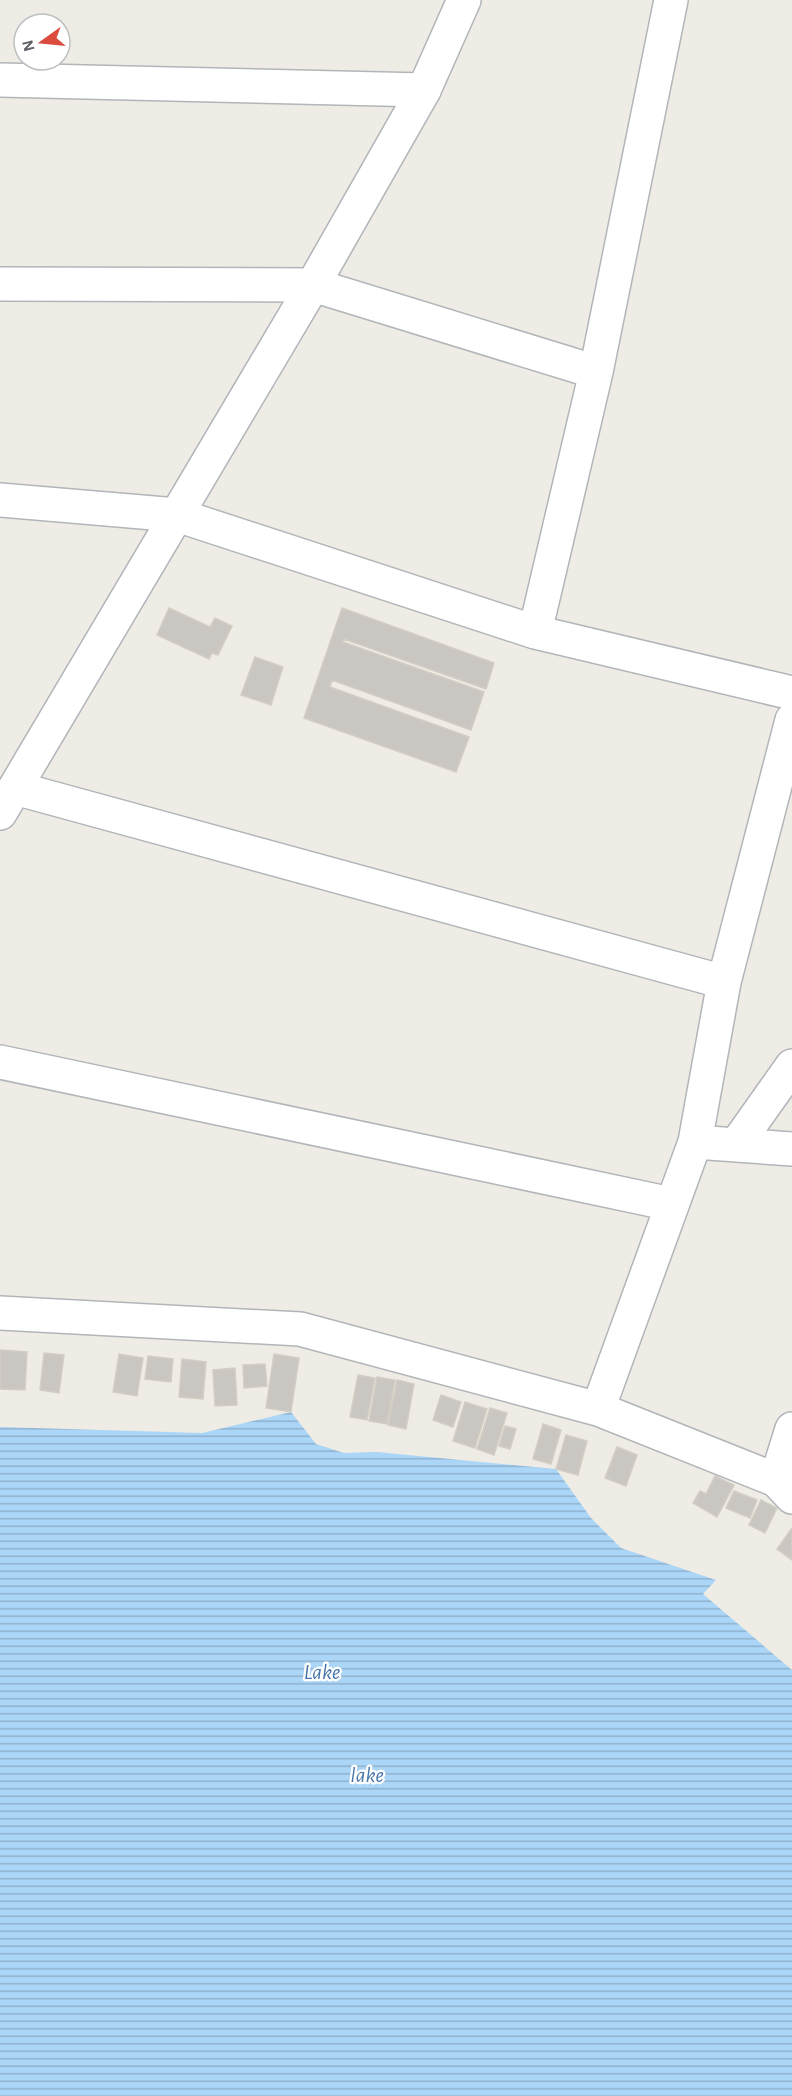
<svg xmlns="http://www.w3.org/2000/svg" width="792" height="2096" font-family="'Alegreya Sans',sans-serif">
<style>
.water{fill:url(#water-rules)}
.building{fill:#cac7c2;stroke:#d2cec4;stroke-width:1.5}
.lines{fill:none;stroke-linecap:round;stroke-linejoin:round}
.street-casing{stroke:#b2b5b9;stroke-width:36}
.secondary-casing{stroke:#b1b4b9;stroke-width:36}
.street{stroke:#fff;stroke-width:33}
.secondary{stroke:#fff;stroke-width:33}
.labels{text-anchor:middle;stroke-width:4.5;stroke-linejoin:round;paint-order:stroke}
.water-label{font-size:22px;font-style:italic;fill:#4977a9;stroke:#fff}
</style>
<defs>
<pattern id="water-rules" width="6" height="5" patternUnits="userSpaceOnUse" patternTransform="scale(1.5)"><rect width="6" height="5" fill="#abd6f8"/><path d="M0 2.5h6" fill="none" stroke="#8eb1cc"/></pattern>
</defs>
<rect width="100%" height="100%" fill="#eeece5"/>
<path class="water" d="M291 1412 316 1444 344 1453 377 1452 556 1469 591 1518 621 1548 716 1580 703 1594 792 1670V2096H0V1427L202 1433Z"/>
<path class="building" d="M169 608 210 627 215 618 232 626 218 655 212 653 209 659 157 635Z
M342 608 494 663 486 689 344 639 343 642 484 692 471 730 332 680 330 687 469 737 456 772 304 718Z
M255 657 283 667 271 705 241 695Z
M0 1350 27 1352 25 1390 0 1389Z
M44 1353 64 1355 59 1393 40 1390Z
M119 1354 143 1358 137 1396 113 1392Z
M274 1354 299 1358 291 1412 266 1408Z
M148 1356 173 1359 171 1382 145 1379Z
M182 1359 206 1362 203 1399 179 1397Z
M265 1364 267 1386 244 1388 243 1365Z
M235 1368 237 1405 215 1406 213 1370Z
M358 1375 375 1378 367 1420 350 1417Z
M377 1377 395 1380 387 1424 369 1421Z
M397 1380 414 1384 406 1429 388 1425Z
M441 1395 461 1402 453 1427 433 1420Z
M465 1402 487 1409 475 1448 453 1441Z
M490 1408 507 1413 494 1455 477 1449Z
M543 1424 561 1430 551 1464 533 1459Z
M505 1426 516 1429 510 1449 499 1446Z
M566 1435 587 1441 578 1475 556 1469Z
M617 1447 637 1455 626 1486 605 1478Z
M715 1476 734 1485 717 1517 693 1503 700 1491 706 1494Z
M734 1491 757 1500 750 1518 726 1508Z
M761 1500 777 1508 765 1533 749 1525Z
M792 1528V1560L777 1549Z"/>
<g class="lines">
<defs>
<path id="street" d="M0 80 424 90
M0 284 313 285 596 372
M0 500 177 515 535 632 792 693
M535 632 596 372 671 0
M15 788 724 982 695 1142 792 1149
M724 982 792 720
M0 1062 671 1204
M736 1145 792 1066
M0 1313 300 1329 598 1409 776 1480 792 1497
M598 1409 695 1142
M776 1480 792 1429"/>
<path id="secondary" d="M0 813 313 285 424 90 464 0"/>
</defs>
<use href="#street" class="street-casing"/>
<use href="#secondary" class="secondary-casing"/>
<use href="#street" class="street"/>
<use href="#secondary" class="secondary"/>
</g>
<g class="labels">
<g class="water-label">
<text x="322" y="1679">Lake</text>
<text x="367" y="1782">lake</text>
</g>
</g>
<g transform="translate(42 42) rotate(255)"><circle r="28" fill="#ffffff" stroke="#bebfc1" stroke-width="1.5"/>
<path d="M0-4.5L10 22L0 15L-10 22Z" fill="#db4c3e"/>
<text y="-9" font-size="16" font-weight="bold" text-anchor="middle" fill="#5d6064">N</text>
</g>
</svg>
